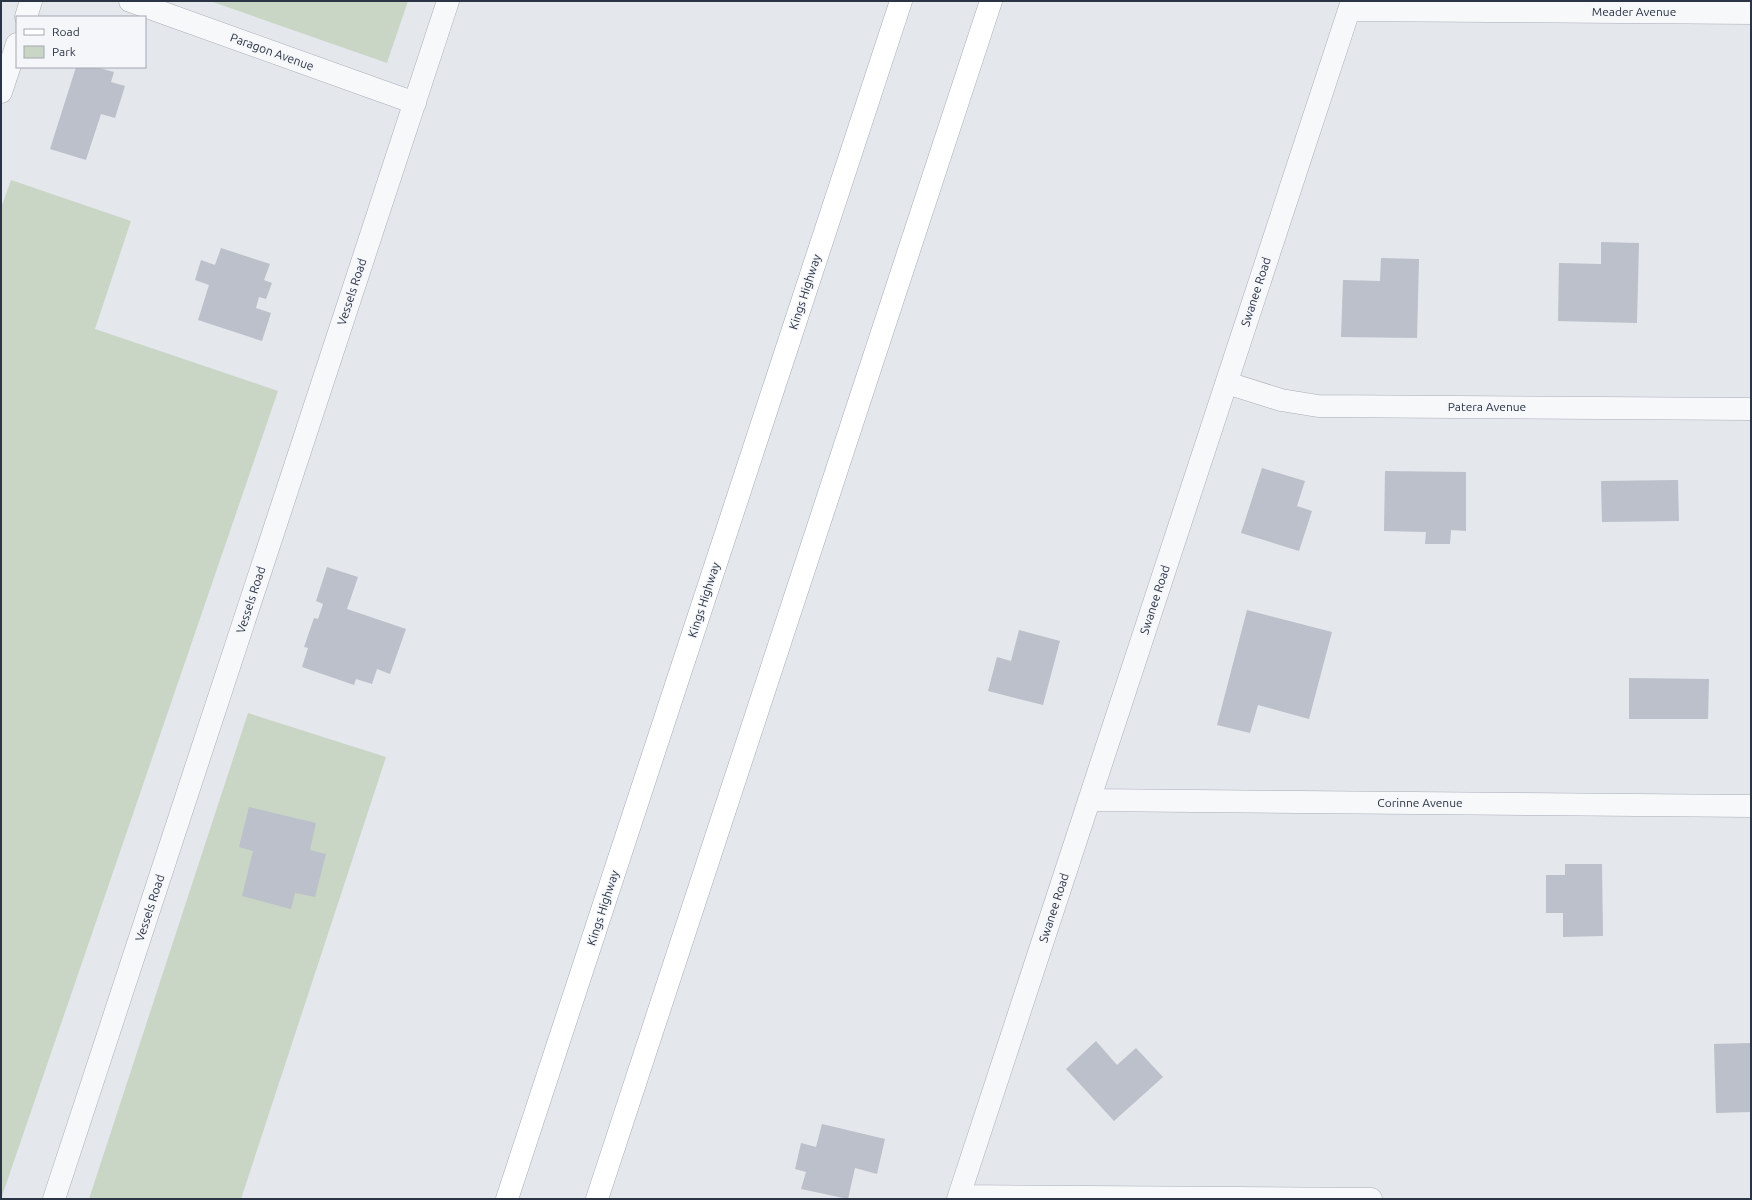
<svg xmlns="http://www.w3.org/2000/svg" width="1752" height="1200" font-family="Ubuntu,sans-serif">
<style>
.green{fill:#c9d6c5}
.building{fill:#bbc0ca}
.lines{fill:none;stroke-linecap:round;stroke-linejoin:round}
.minor-casing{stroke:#a9aeb7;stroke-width:23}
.major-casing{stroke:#a3abb8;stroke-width:23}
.minor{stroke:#f7f8fa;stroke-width:22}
.major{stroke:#fff;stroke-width:22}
.labels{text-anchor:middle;stroke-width:3;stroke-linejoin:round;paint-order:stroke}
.street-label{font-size:12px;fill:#2b3445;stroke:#f4f6f9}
</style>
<rect width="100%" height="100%" fill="#e4e7ec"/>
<path class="green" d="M210 1H408L387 63Z
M11 180 131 221 95 329 278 391 1 1199V208Z
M248 713 386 757 241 1199H89Z"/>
<path class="building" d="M76 67H96L114 72 111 82 125 86 115 118 101 114 86 160 50 149Z
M1601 242 1639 243 1637 323 1558 321 1559 263 1601 264Z
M221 248 270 264 264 280 272 283 266 299 259 297 256 308 271 313 262 341 198 320 209 285 195 280 201 260 215 265Z
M1381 258 1419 259 1417 338 1341 337 1343 280 1380 281Z
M1262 468 1305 481 1297 506 1312 511 1299 551 1241 533Z
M1385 471 1466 472V531L1451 530 1450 544H1425L1426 532 1384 531Z
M1678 480 1679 521 1602 522 1601 481Z
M327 567 358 577 347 609 406 629 390 674 377 669 372 684 356 679 354 685 302 667 308 648 304 647 314 618 318 619 323 604 316 601Z
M1247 610 1332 632 1309 719 1258 705 1250 733 1217 725Z
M1019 630 1060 641 1043 705 988 691 997 657 1011 661Z
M1629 678 1709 679 1708 719H1629Z
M249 807 316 823 310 850 326 854 315 897 295 893 291 909 242 896 253 851 239 847Z
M1565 864H1602L1603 936 1563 937V913H1546V875H1565Z
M1096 1041 1117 1065 1136 1048 1163 1077 1114 1121 1066 1069Z
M1751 1043V1112L1716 1113 1714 1044Z
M822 1124 885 1139 877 1174 855 1168 848 1199 801 1189 806 1172 795 1169 801 1143 816 1147Z"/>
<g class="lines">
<defs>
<path id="minor" d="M130 1 415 103
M1349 10 1751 13
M26 17 31 1
M1 92 17 44
M1227 383 1281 400 1318 406 1751 409
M1089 800 1751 806
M959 1196 1371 1199
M54 1199 448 1
M958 1199 1352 1"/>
<path id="major" d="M507 1199 901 1
M597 1199 991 1"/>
</defs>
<use href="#minor" class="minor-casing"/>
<use href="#major" class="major-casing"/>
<use href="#minor" class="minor"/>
<use href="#major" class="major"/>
</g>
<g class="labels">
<g class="street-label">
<text x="1634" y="16">Meader Avenue</text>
<text transform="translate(272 52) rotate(20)" y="4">Paragon Avenue</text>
<text transform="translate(352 292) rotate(-72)" y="4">Vessels Road</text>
<text transform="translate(805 292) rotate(-72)" y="4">Kings Highway</text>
<text transform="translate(1256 292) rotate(-72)" y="4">Swanee Road</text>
<text x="1487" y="411">Patera Avenue</text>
<text transform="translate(251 600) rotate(-72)" y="4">Vessels Road</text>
<text transform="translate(704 600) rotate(-72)" y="4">Kings Highway</text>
<text transform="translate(1155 600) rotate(-72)" y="4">Swanee Road</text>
<text x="1420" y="807">Corinne Avenue</text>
<text transform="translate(150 908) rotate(-72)" y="4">Vessels Road</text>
<text transform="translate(603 908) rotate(-72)" y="4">Kings Highway</text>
<text transform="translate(1054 908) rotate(-72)" y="4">Swanee Road</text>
</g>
</g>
<rect width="1752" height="1200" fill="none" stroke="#2b3445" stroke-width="4"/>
<rect x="16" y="16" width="130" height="52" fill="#f4f6f9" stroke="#a4a8b1"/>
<rect x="24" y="29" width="20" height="6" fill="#ffffff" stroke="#a4a8b1"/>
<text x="52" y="36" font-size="12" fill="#2b3445">Road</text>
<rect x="24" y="46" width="20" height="12" fill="#c9d6c5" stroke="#a4a8b1"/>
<text x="52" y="56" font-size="12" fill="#2b3445">Park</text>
</svg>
